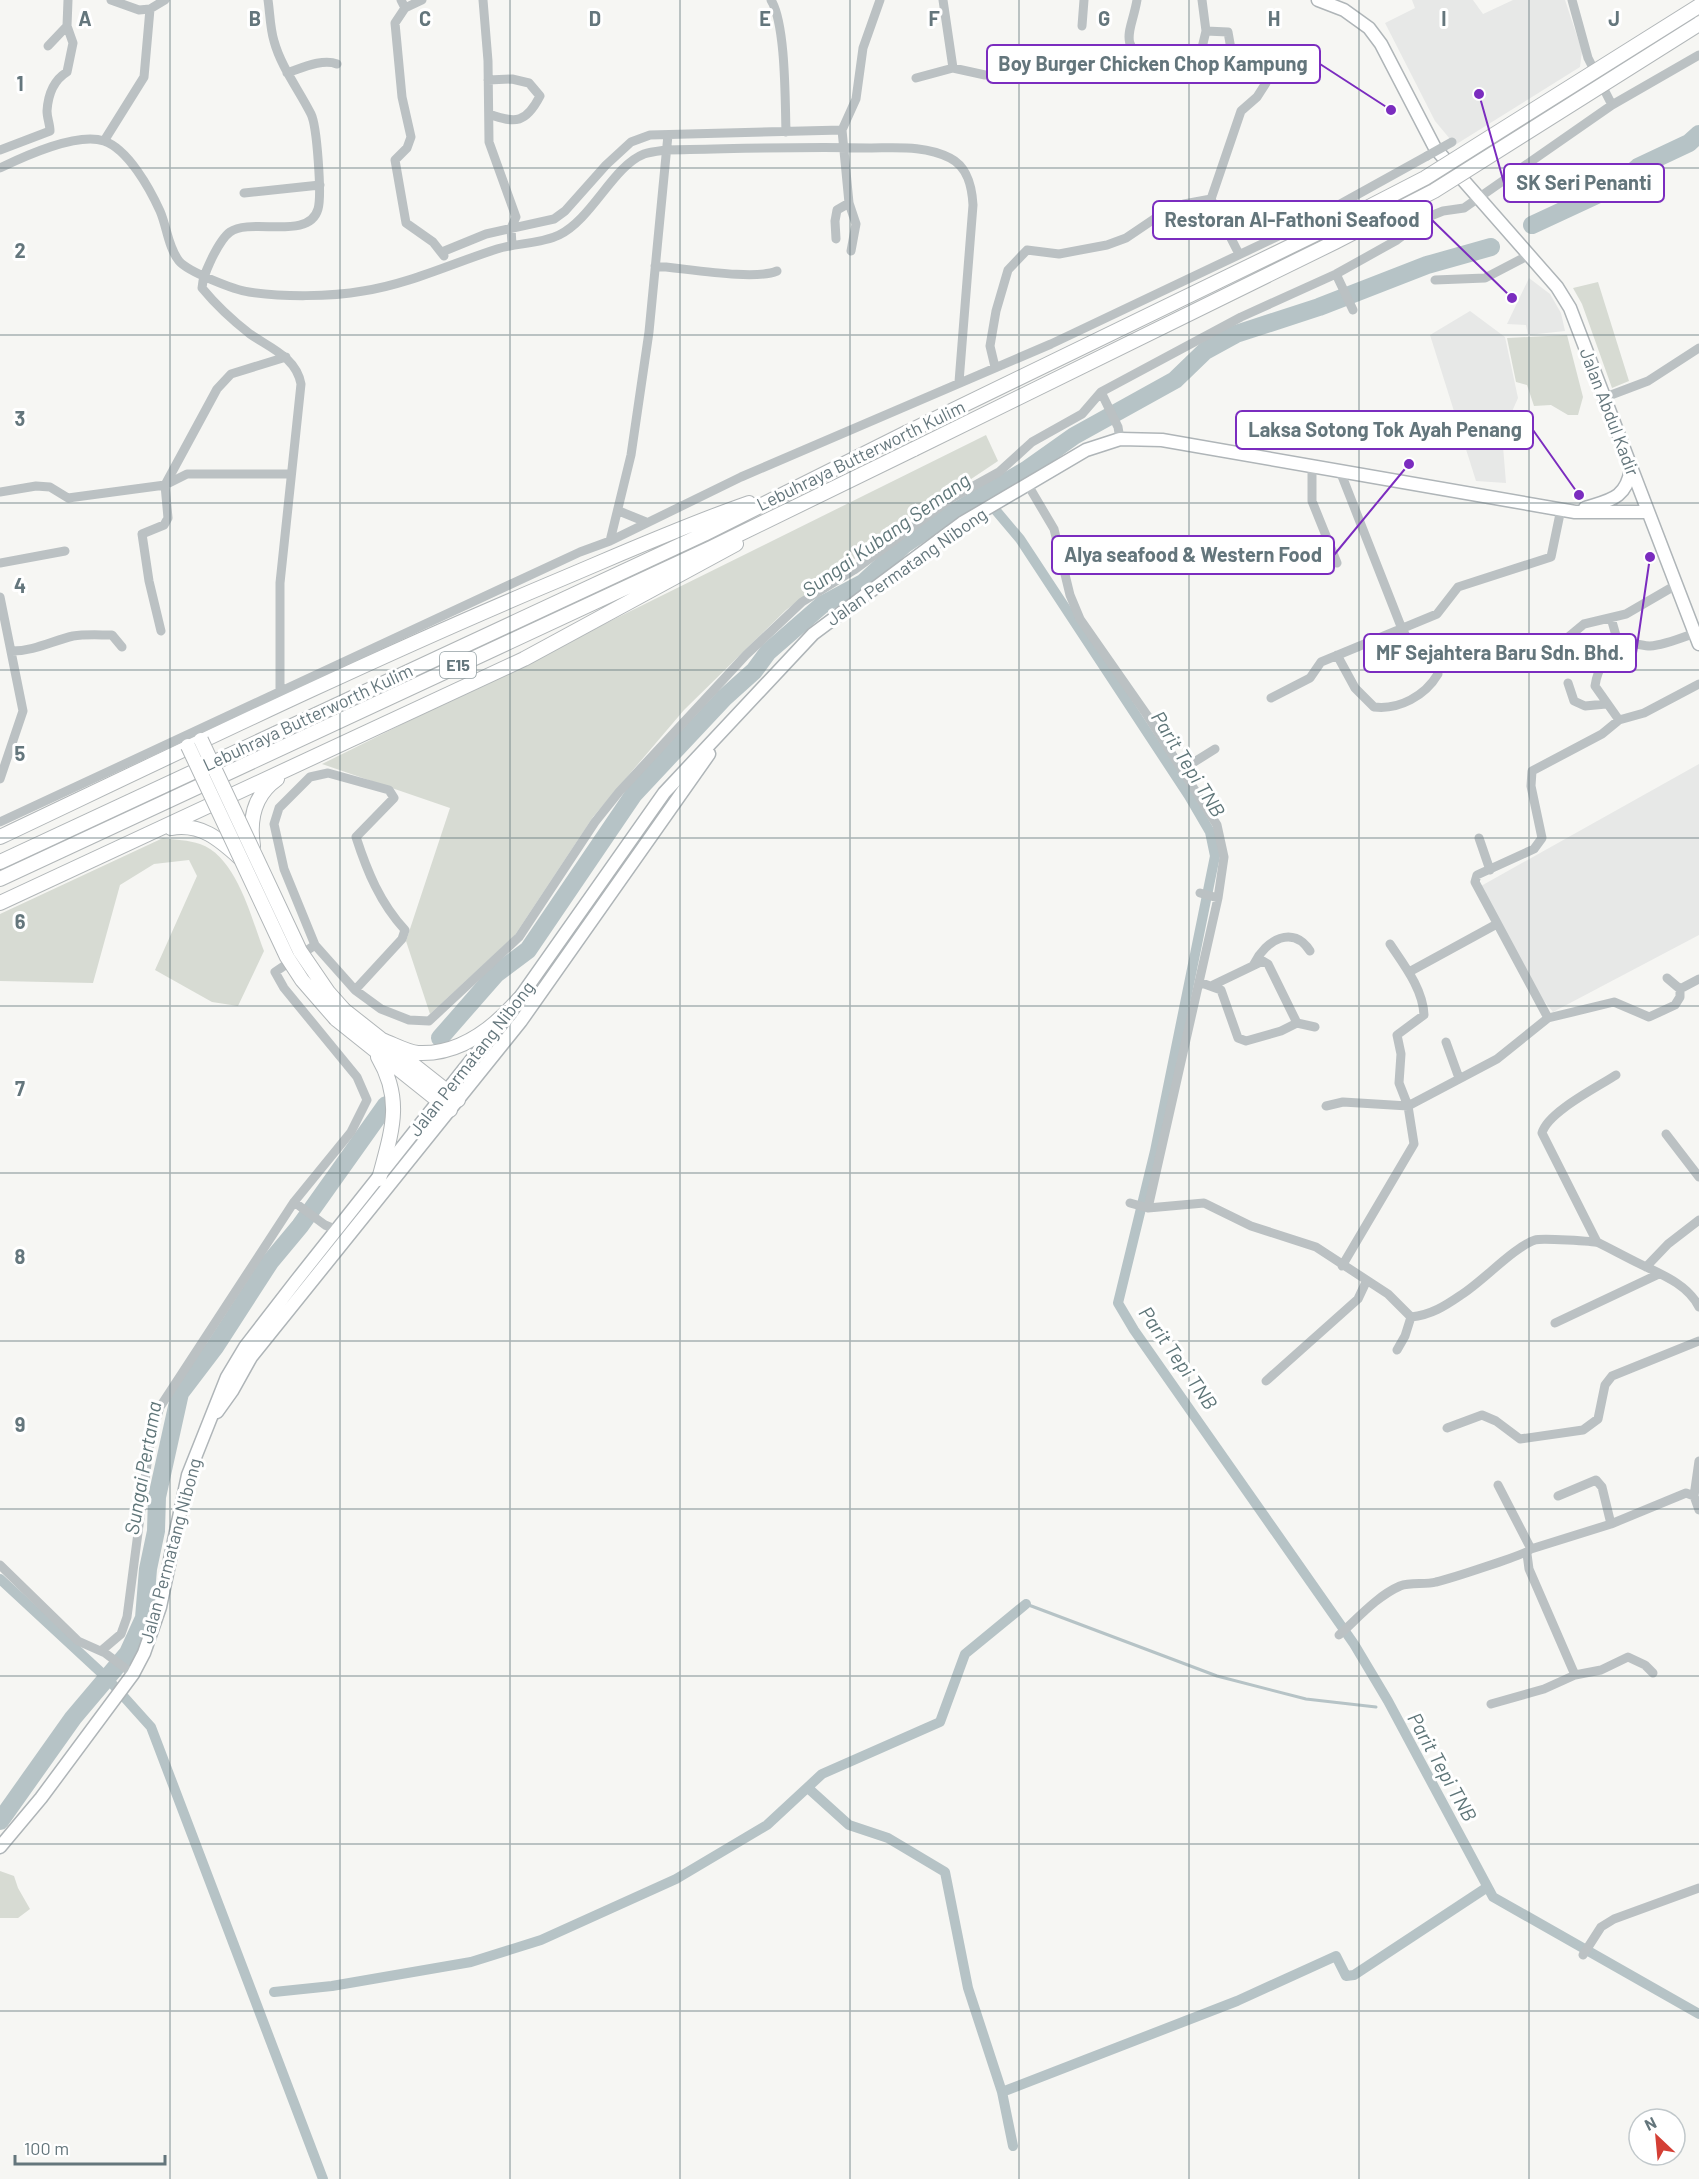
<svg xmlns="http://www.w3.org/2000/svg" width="1699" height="2179" font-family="Barlow,sans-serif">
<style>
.built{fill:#e7e8e7}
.green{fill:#d7dbd3}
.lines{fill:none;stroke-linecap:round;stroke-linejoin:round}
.stream{stroke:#b6c3c6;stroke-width:3}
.canal{stroke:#b6c3c6;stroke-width:10}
.river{stroke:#b6c3c6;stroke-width:18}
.major-casing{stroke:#afb5b8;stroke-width:15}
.highway-casing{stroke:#b1b6b8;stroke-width:16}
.minor{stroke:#bbc1c3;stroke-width:9}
.major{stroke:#fff;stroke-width:12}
.highway{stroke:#fff;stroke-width:14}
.highway-bridge-casing{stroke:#b1b6b8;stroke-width:16;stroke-linecap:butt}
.minor-bridge{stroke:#bbc1c3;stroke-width:9}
.highway-bridge{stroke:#fff;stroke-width:14}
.grid{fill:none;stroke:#64767c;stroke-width:1.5;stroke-opacity:0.55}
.labels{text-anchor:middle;stroke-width:6;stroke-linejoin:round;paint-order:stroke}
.shield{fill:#fff;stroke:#929fa3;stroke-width:1.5}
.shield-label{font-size:16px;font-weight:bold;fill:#64767c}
.street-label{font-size:18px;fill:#64767c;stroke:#fff}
.water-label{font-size:20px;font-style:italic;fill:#5e7578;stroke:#fff}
.grid-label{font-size:20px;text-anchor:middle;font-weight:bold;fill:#64767c;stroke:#fff;stroke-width:6;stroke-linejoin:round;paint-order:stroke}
.leader{fill:none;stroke:#7b2cbf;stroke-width:2}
.callout-dot{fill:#7b2cbf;stroke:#fff;stroke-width:2}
.callout{fill:#fff;stroke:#7b2cbf;stroke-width:2}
.callout-label{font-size:20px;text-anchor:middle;font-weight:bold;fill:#64767c}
</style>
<rect width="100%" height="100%" fill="#f6f6f3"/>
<path class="built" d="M1412 0H1473L1483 14 1513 0H1565L1582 51 1580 67 1455 145 1435 121 1385 23 1415 8Z
M1529 278 1550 294 1561 313 1565 331 1528 335 1526 325 1507 324Z
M1470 311 1505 337 1518 398 1502 434 1506 483 1476 481 1430 335Z
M1699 764V935L1553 1012 1528 981 1481 886Z"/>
<path class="green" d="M1598 282 1629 381 1612 388 1582 304 1573 288Z
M1567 335 1583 397 1578 415H1568L1551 405 1534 406 1527 385 1516 382 1507 338Z
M986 435 998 461 880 540 786 610 684 710 593 817 515 935 430 1014 406 941 450 808 322 764Z
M163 838C175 840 189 840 200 844 237 857 251 918 264 951L238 1006 212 1002 155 970 197 876 189 860 154 864 120 885 93 983 0 981V914Z
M0 1871 14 1876 18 1888 30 1909 18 1918H0Z"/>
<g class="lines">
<path class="stream" d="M1026 1604 1217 1676 1306 1699 1376 1707"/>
<path class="canal" d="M982 494 1020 539 1189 796 1210 832 1215 856 1155 1151 1118 1303 1134 1330 1354 1644 1388 1701 1493 1897 1699 2014
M0 1579 107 1678 151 1727 323 2179
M808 1788 849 1825 888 1838 945 1872 968 1988 1002 2092 1013 2146
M274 1992 332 1986 471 1962 541 1940 676 1879 767 1825 822 1774 940 1722 965 1654 1026 1604
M1002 2092 1237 2001 1336 1956 1346 1976 1354 1975 1486 1888"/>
<path class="river" d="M1532 225 1616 186 1638 167 1689 143 1699 134
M440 1038 496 974 528 950 634 794 724 698 754 671 768 652 822 605 863 583 905 544 938 522 1026 470 1074 436 1175 380 1205 351 1236 334 1319 307 1427 265 1491 247
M0 1821 73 1718 128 1653 144 1618 148 1569 156 1531 157 1497 180 1393 215 1347 270 1262 300 1226 386 1105"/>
<defs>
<path id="major" d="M1318 0 1344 10 1369 28 1381 44 1435 148 1557 287 1570 308 1699 644
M1585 508C1610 500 1626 499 1631 469
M514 1006 664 793 813 634 962 523 1086 450 1120 439 1162 440 1575 512H1647
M217 1412 232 1391 251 1357 521 1021 709 754
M0 1847 41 1798 133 1674 144 1653 160 1607 188 1475 227 1377 245 1347 296 1281 503 1020"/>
<path id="highway" d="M171 828C201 823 219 839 240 858
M0 837C181 751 362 663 547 585 614 557 680 527 749 503
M253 846C249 820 254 795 277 779
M0 862 704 534 906 433
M0 879 711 548 914 449
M0 903 524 659 736 544
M344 1010 458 1100
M336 1019 450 1110
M382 1040C393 1044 407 1052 418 1053 460 1055 493 1029 519 999
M378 1057C404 1101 391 1133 379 1179"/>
</defs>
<use href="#major" class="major-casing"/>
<use href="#highway" class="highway-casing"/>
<path class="minor" d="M111 0 139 10 150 9
M268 0C270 13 270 28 274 41 281 67 299 90 311 114 317 126 322 196 318 209 309 241 252 217 230 232 223 237 216 250 212 258 207 269 203 276 202 288 216 305 232 320 250 334 270 348 296 357 301 384L280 583V691
M401 0 405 8 395 23 402 97 411 137 407 148 395 160 406 223 433 242 444 256
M483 0 488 61 489 142 516 217 511 228 512 245
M771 0C786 24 785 102 786 132
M943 0 953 68 985 75
M1137 0C1131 34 1118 40 1148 67
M1202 0 1206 31 1228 32 1231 49 1235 55 1251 54 1260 63 1266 83 1257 97 1241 111 1211 199 1239 254
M1572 0 1588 58 1612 105
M405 8 422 0
M1082 26 1084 0
M48 46 67 26
M1200 56 1206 31
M287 73C302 68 323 58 337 64
M916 78 953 68
M488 80 512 79 529 83 540 96C526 123 516 124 489 114
M104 141 144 77 150 9 165 0
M0 150 50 131C50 124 47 118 47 111 48 95 54 80 67 72L73 43 67 26 68 0
M0 168C25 156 77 132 104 141 128 149 150 189 160 211 167 227 168 247 179 261 188 272 235 290 249 292 282 297 330 297 363 291 409 284 453 263 497 249 516 243 541 244 559 235 592 219 613 166 644 154 650 152 659 151 666 150 733 149 801 146 869 148 896 148 925 145 950 158 968 167 972 187 973 205L959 382
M244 193 320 185
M849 203 856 224 851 251
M836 239 835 221 837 210 849 203 842 130
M442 252 486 234 554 219 565 211 606 165 631 142 650 135 842 130 856 99 863 48 880 0
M655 266C684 268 754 281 777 271
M1336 274 1353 310
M1435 280 1485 278 1529 255
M995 367 990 346 996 311 1008 270 1027 250 1059 254 1107 245 1126 238 1166 211 1184 204 1211 199
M1101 392 1118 427 1120 439
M1603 398 1648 381 1699 348
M1312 466V501L1337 563
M1340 471 1402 629 1414 650
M1028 485 1054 529 1070 595 1080 619 1147 715 1217 825 1224 857 1218 898 1148 1208
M0 492 36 486 50 487 68 498 165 485 187 474H290
M619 511 646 522
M610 541 631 455 649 332 668 135
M0 563 65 551
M0 597 23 711 0 779
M1611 618 1619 646
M161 631 149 581 142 534 164 525 168 518 165 485 217 389 231 374 286 357
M12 651C34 651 52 641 73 636 85 634 99 635 112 635L122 647
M1549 653 1584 624 1626 614 1676 585
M1337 655 1355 688 1374 707C1399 710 1425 696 1438 674
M1568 683 1574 701 1585 706 1606 704
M1271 698 1310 678 1321 662 1437 614 1458 587 1551 557 1561 509
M1619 720 1595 686C1597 670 1609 647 1626 644 1634 642 1642 646 1650 646 1664 645 1681 638 1695 633
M1183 769 1215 749
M0 822 580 552 610 541 741 477 1051 344 1306 223 1427 156
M1479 838 1490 870
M1200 893 1218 898
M1254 964C1266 940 1293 924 1310 951
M1409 972 1495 925
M1199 982 1221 990 1238 1038 1246 1041 1281 1031 1297 1023 1315 1027
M1213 985 1263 961 1268 964 1297 1023
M1680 989 1699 979
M355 990 402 939 405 930C380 903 367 871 356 837L394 798 389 790 328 773 310 777 279 808 274 824 284 869 315 945 355 990 381 1009 409 1020 429 1021 519 937 595 822 619 792 746 655 802 602 854 570 952 498 999 472 1032 442 1082 414 1101 392 1241 317 1336 274 1397 240 1428 217 1443 211 1464 208 1612 105 1699 55
M1548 1018 1475 882 1477 875 1534 849 1542 838 1531 786 1532 771 1602 734 1619 720 1644 713 1699 684
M1446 1042 1459 1078
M1326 1106 1343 1102 1408 1106 1497 1059 1548 1018 1614 1002 1649 1017 1675 1005 1680 997V989L1667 978
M1666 1134 1699 1177
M294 1202 325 1225 337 1230
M1130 1203 1148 1208 1204 1203 1251 1226 1316 1247 1388 1294 1411 1317C1431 1315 1445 1306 1461 1295 1482 1282 1514 1247 1535 1240 1541 1238 1594 1241 1599 1243 1611 1249 1624 1256 1636 1262 1658 1273 1687 1283 1699 1307
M1597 1242 1542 1133C1548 1112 1596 1088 1616 1075
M1342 1266 1414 1144 1408 1106 1399 1083 1401 1054 1397 1035 1424 1015C1423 989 1404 965 1390 944
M1646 1267 1668 1244 1699 1220
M1555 1323 1659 1274
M1397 1350 1405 1336 1411 1317
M1266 1381 1358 1299 1366 1282
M1447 1428 1482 1415 1496 1421 1520 1439 1583 1430 1598 1419 1605 1385 1612 1376 1699 1341
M1699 1461 1694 1496 1699 1510
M1498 1485 1531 1549
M1558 1496 1596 1480 1602 1487 1611 1524
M1527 1554 1529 1569 1575 1675
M0 1565 78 1641 105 1653 133 1674
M1339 1635C1357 1619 1377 1596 1400 1586 1411 1582 1425 1585 1436 1582 1449 1579 1527 1554 1531 1549L1611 1524 1686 1493 1694 1496
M101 1651 121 1634 127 1617 150 1441 160 1407 294 1202 351 1132 367 1100 357 1077 284 988 275 972 315 945
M1491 1704 1544 1689 1575 1675 1601 1670 1628 1657 1645 1665 1653 1673
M1583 1955 1601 1927 1614 1919 1699 1888"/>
<use href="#major" class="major"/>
<use href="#highway" class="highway"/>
<defs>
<path id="highway-bridge" d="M906 433 1328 228 1425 178 1699 6
M914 449 1335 242 1434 191 1699 24
M201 740 300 951 328 992 344 1010
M188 746 287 957 302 980 336 1019"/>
</defs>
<use href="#highway-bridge" class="highway-bridge-casing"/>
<path class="minor-bridge" d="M1427 156 1452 142"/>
<use href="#highway-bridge" class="highway-bridge"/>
</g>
<path class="grid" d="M170 0V2179M340 0V2179M510 0V2179M680 0V2179M850 0V2179M1019 0V2179M1189 0V2179M1359 0V2179M1529 0V2179M0 168H1699M0 335H1699M0 503H1699M0 670H1699M0 838H1699M0 1006H1699M0 1173H1699M0 1341H1699M0 1509H1699M0 1676H1699M0 1844H1699M0 2011H1699"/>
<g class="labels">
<rect class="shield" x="440" y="652" width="36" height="26" rx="4.5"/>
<g class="shield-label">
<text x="458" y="671">E15</text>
</g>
<g class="street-label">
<text transform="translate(1609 412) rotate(69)" y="6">Jalan Abdul Kadir</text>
<text transform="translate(861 456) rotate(-26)" y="6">Lebuhraya Butterworth Kulim</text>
<text transform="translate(907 567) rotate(-35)" y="6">Jalan Permatang Nibong</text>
<text transform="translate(308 718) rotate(-25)" y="6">Lebuhraya Butterworth Kulim</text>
<text transform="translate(472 1059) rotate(-52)" y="6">Jalan Permatang Nibong</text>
<text transform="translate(171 1551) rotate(-75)" y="6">Jalan Permatang Nibong</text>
</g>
<g class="water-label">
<text transform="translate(886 535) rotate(-35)" y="7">Sungai Kubang Semang</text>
<text transform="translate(1188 764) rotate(58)" y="7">Parit Tepi TNB</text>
<text transform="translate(1178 1358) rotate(55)" y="7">Parit Tepi TNB</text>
<text transform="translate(143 1468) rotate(-80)" y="7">Sungai Pertama</text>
<text transform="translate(1442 1767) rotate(61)" y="7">Parit Tepi TNB</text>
</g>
</g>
<g class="grid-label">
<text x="85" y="26">A</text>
<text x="255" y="26">B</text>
<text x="425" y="26">C</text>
<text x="595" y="26">D</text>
<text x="765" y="26">E</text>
<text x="934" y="26">F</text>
<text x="1104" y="26">G</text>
<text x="1274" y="26">H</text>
<text x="1444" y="26">I</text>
<text x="1614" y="26">J</text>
<text x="20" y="91">1</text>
<text x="20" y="258">2</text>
<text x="20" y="426">3</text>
<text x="20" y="593">4</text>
<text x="20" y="761">5</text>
<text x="20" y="929">6</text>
<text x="20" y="1096">7</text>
<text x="20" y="1264">8</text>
<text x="20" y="1432">9</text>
</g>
<path class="leader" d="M1391 110L1320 64M1479 94L1504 183M1512 298L1432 220M1579 495L1533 430M1409 464L1334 555M1650 557L1636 653"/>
<g class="callout-dot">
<circle cx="1391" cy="110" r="6"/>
<circle cx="1479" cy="94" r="6"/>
<circle cx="1512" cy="298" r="6"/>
<circle cx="1579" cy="495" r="6"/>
<circle cx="1409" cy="464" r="6"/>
<circle cx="1650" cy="557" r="6"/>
</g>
<g class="callout">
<rect x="987" y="45" width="333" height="38" rx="6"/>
<rect x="1504" y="164" width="160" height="38" rx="6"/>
<rect x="1153" y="201" width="279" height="38" rx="6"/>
<rect x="1236" y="411" width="297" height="38" rx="6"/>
<rect x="1052" y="536" width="282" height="38" rx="6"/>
<rect x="1364" y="634" width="272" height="38" rx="6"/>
</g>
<g class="callout-label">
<text x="1153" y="71">Boy Burger Chicken Chop Kampung</text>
<text x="1584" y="190">SK Seri Penanti</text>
<text x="1292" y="227">Restoran Al-Fathoni Seafood</text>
<text x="1385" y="437">Laksa Sotong Tok Ayah Penang</text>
<text x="1193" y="562">Alya seafood &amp; Western Food</text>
<text x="1500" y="660">MF Sejahtera Baru Sdn. Bhd.</text>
</g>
<g transform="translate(1657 2137) rotate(334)"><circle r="28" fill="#ffffff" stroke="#c1c8cb" stroke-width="1.5"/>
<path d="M0-4.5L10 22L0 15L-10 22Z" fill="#d43f35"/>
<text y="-9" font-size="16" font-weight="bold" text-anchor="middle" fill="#64767c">N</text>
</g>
<path d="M15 2155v9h150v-9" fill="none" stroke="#64767c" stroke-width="3"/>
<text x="24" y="2155" font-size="18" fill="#64767c" stroke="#ffffff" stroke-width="4.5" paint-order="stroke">100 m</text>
</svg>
